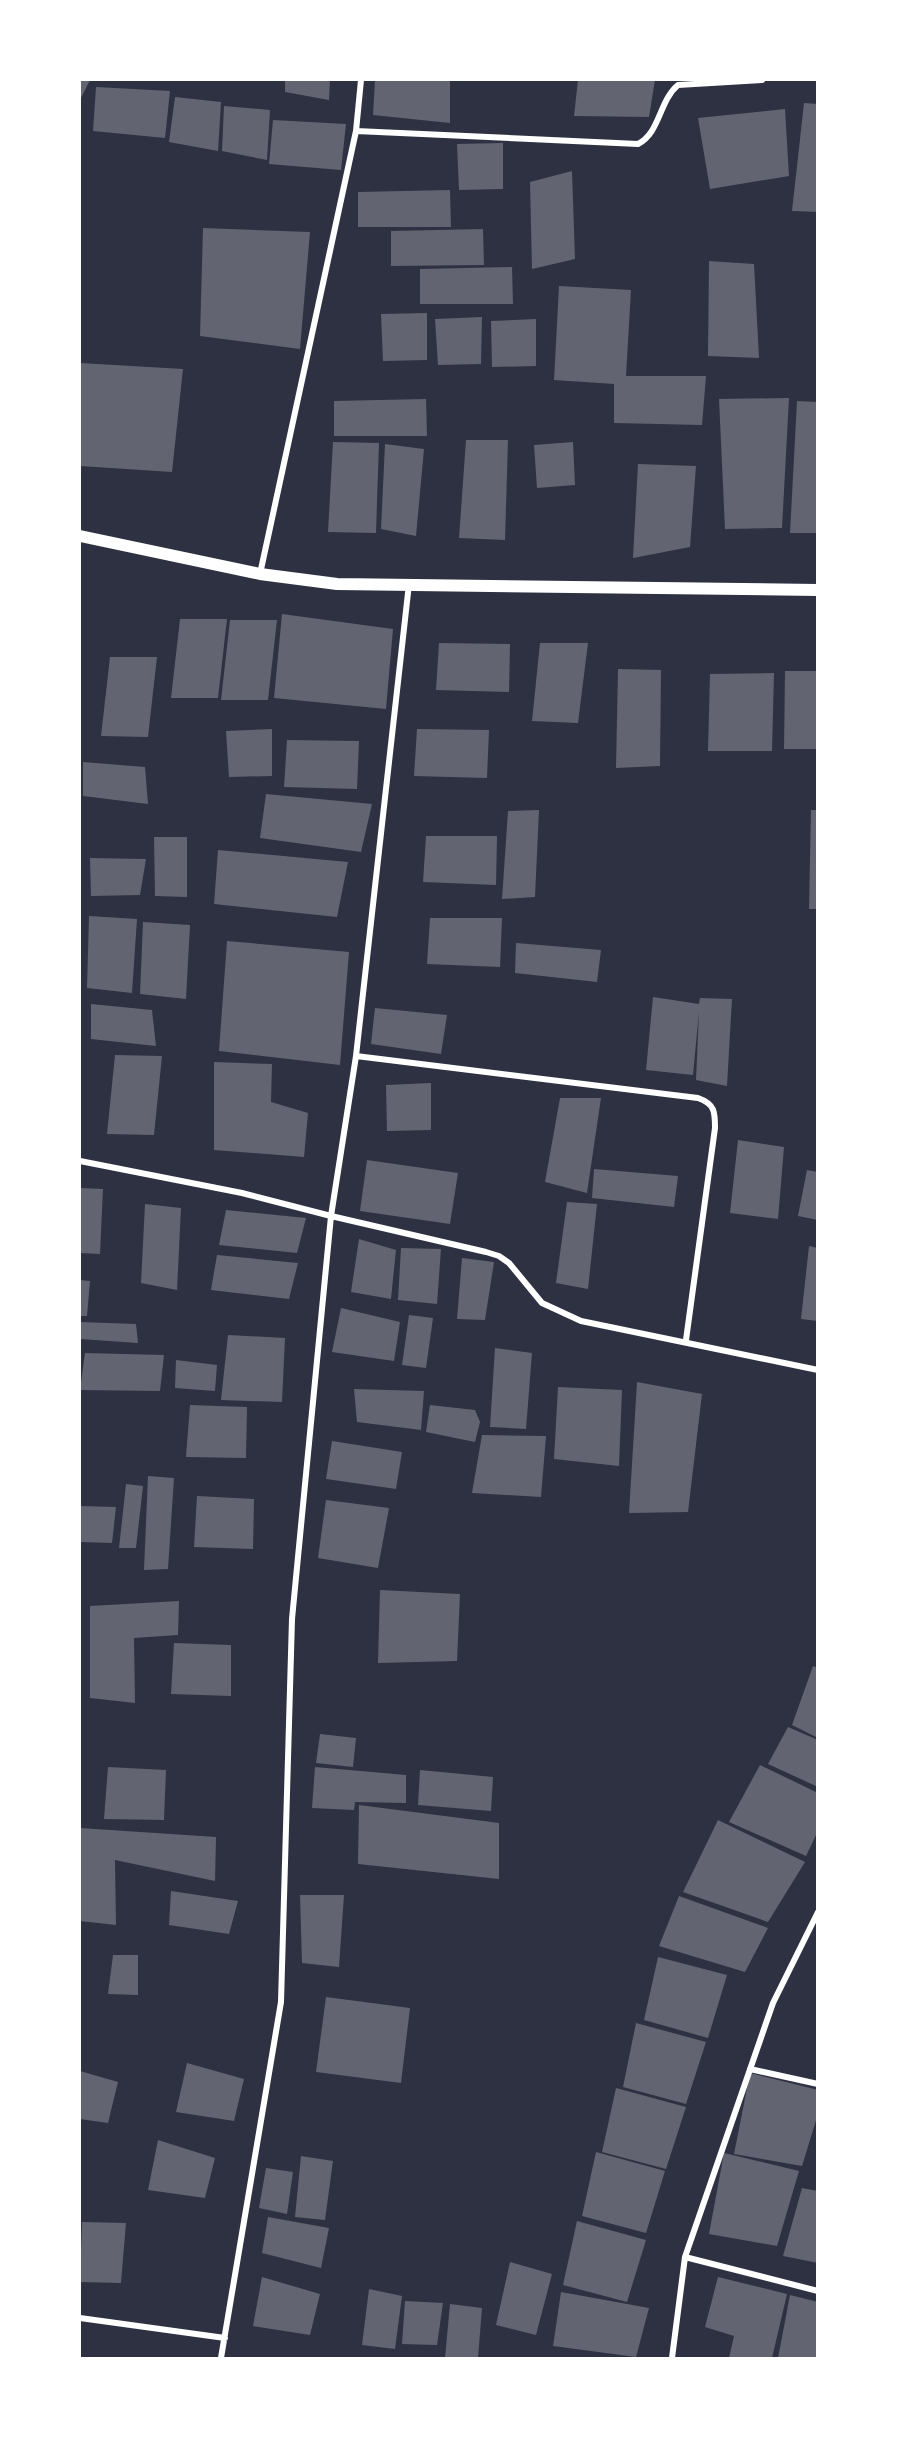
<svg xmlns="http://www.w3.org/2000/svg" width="897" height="2438" font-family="'Source Sans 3',sans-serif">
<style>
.building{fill:#626471}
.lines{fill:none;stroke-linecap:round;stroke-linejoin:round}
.minor{stroke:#fff;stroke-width:6}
.secondary{stroke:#fff;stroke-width:12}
</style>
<rect width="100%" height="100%" fill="#2d3142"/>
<path class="building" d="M80 80H90L80 100Z
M285 80H330L329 100 285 92Z
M375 80H450V123L373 115Z
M578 80H655L649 117 574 116Z
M96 87 170 91 165 138 93 131Z
M175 97 221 102 218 151 169 142Z
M804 103 818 104V212L792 211Z
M224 106 270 110 267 160 222 151Z
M785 109 789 176 710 189 698 118Z
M273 120 346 124 341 170 269 164Z
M503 143V189L459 190 457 144Z
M572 171 575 259 532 269 530 182Z
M450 190 451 227H358V192Z
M203 228 310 232 300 349 200 336Z
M483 229 484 265 391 266V231Z
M709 261 754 264 759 358 708 356Z
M512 267 513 304H420V269Z
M559 286 631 290 626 376H706L702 425 614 423V384L554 380Z
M427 313V360L383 361 381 314Z
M482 317 481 364 438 365 435 319Z
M536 319V366L492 367 491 321Z
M80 363 183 369 172 472 80 466Z
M789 398 782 528 725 529 719 399Z
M426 399 427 436H334V401Z
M797 401 818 402V533H790Z
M466 440H508L505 540 459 538Z
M333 442 379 443 376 533 328 532Z
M573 442 575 485 537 488 534 445Z
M385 444 424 449 416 536 381 529Z
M638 464 696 466 690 547 633 558Z
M282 614 393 629 386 709 274 698Z
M180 619H227L218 698H171Z
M230 620H277L268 700H221Z
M439 643 510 644 509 692 436 690Z
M540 643H588L578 723 532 721Z
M110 657H157L148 737 101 736Z
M618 669 661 670 660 766 616 768Z
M785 671H818V749H784Z
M774 673 772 751H708L710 674Z
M272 729V776L229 777 226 731Z
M417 729 489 730 487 778 414 776Z
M287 740 359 741 357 789 284 787Z
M83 762 145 767 148 804 83 796Z
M266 794 372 804 361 852 260 838Z
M539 810 535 897 502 899 508 811Z
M811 810H818V909H809Z
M426 836H497L496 885 423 882Z
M154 837H187V897L155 896Z
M218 850 348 862 337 917 214 904Z
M90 858 146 859 140 895 91 896Z
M89 916 137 919 132 993 87 988Z
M430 918H502L500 967 427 964Z
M143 922 190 925 186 999 140 994Z
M227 941 349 952 340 1065 219 1051Z
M516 943 601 950 597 982 515 973Z
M653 997 699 1004 700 998 732 999 727 1086 696 1080 699 1012 693 1075 646 1070Z
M91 1004 152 1010 156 1046 91 1039Z
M375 1008 447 1015 441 1054 371 1044Z
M115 1055 162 1056 154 1135 107 1134Z
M214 1062 272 1064 271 1102 308 1113 304 1157 214 1150Z
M431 1083V1130L387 1131 386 1085Z
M560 1098H601L587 1193 545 1182Z
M738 1140 784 1147 778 1219 730 1213Z
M367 1160 458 1173 450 1224 360 1211Z
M594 1169 678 1176 674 1207 592 1198Z
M807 1170 818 1172V1220L798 1216Z
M80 1188 103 1189 100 1254 80 1253Z
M567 1202 597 1204 588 1289 556 1283Z
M145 1204 181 1208 177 1290 141 1283Z
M226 1210 306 1218 297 1253 219 1245Z
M359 1239 396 1250 391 1299 351 1292Z
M809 1246 818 1248V1321L801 1319Z
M401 1248 441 1249 437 1304 398 1300Z
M217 1255 298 1263 289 1299 211 1290Z
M462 1258 494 1262 485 1320 457 1319Z
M80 1280 90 1281 87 1316H80Z
M341 1308 400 1322 394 1361 332 1352Z
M409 1315 433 1318 426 1368 402 1365Z
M80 1322 136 1324 138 1343 80 1339Z
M228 1335 285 1338 282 1402 221 1400Z
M495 1348 532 1353 526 1429 490 1427Z
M85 1353 164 1355 160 1391 80 1390Z
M176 1360 217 1365 215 1391 175 1388Z
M637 1382 702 1394 688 1512 629 1513Z
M558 1387 622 1390 619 1466 554 1459Z
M354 1389 424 1391 421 1430 357 1422Z
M190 1405 247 1407 246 1458 186 1457Z
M430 1405 475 1410 480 1422 475 1442 426 1432Z
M482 1435 546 1436 541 1497 472 1493Z
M332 1441 402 1452 396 1489 326 1479Z
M148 1476 174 1478 168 1569 144 1570Z
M126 1484 143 1486 136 1548H119Z
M197 1496 254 1499 253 1549 194 1547Z
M326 1500 389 1508 378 1568 318 1558Z
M80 1506 116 1507 112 1543 80 1542Z
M380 1590 460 1594 457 1661 378 1663Z
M179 1601 178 1635 134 1638 135 1703 90 1698V1606Z
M174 1643 231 1645V1696L171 1694Z
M813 1666 818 1668V1738L792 1725Z
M788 1727 818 1740V1787L768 1764Z
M320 1734 356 1738 353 1767 316 1763Z
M760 1765 818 1793V1831L806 1856 729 1822Z
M108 1767 166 1770 164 1820 104 1819Z
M315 1767 406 1775V1803L355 1802 354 1810 312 1808Z
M420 1770 493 1777 491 1811 418 1805Z
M359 1805 499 1823V1879L358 1864Z
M718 1820 805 1862 768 1922 683 1892Z
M80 1828 216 1837 215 1881 115 1860 116 1925 80 1921Z
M171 1891 238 1901 229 1934 169 1925Z
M300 1895H344L339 1967 302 1963Z
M679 1896 768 1928 745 1972 659 1946Z
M113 1955H138V1995L108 1994Z
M658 1957 727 1975 708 2038 644 2020Z
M326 1997 410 2008 401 2083 316 2072Z
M636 2023 706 2042 686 2104 623 2087Z
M187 2063 244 2079 234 2121 176 2112Z
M80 2071 118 2082 108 2123 80 2119Z
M750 2073 818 2090V2114L802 2166 734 2154Z
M616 2088 686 2107 666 2169 602 2152Z
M158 2140 215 2158 205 2198 148 2190Z
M596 2152 665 2171 646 2233 582 2216Z
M724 2153 799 2171 777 2246 709 2234Z
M301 2156 333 2161 325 2220 295 2217Z
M266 2168 293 2172 287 2214 259 2208Z
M802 2188 818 2191V2263L783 2256Z
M268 2217 329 2228 321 2268 262 2253Z
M577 2221 646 2240 627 2302 563 2285Z
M82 2222 126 2223 121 2283 80 2282Z
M510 2262 552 2274 536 2335 496 2325Z
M262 2277 320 2294 310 2335 253 2326Z
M718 2277 787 2294 772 2358H729L734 2336 705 2327Z
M369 2289 402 2296 395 2349 362 2345Z
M561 2292 649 2308 636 2357 553 2346Z
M790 2295 818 2302V2358H778Z
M405 2301 443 2303 437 2345 402 2344Z
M450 2304 482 2308 478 2358H445Z"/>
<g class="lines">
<path class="minor" d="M356 131 638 144C660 133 659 101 678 85L762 80
M260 574 356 131 361 80
M356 1056 698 1098C715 1104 715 1112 715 1128L686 1340
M80 1161 242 1193 331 1216 486 1252 499 1256 509 1263 542 1303 581 1321 818 1370
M750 2069 818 2084
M685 2257 818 2291
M80 2318 225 2338
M221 2358 281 2002 292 1619 331 1216 356 1056 409 584
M672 2358 685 2257 773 2003 818 1912"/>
<path class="secondary" d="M80 536 260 574 337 584 818 590"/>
</g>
<rect width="897" height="2438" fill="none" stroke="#ffffff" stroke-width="162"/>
</svg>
